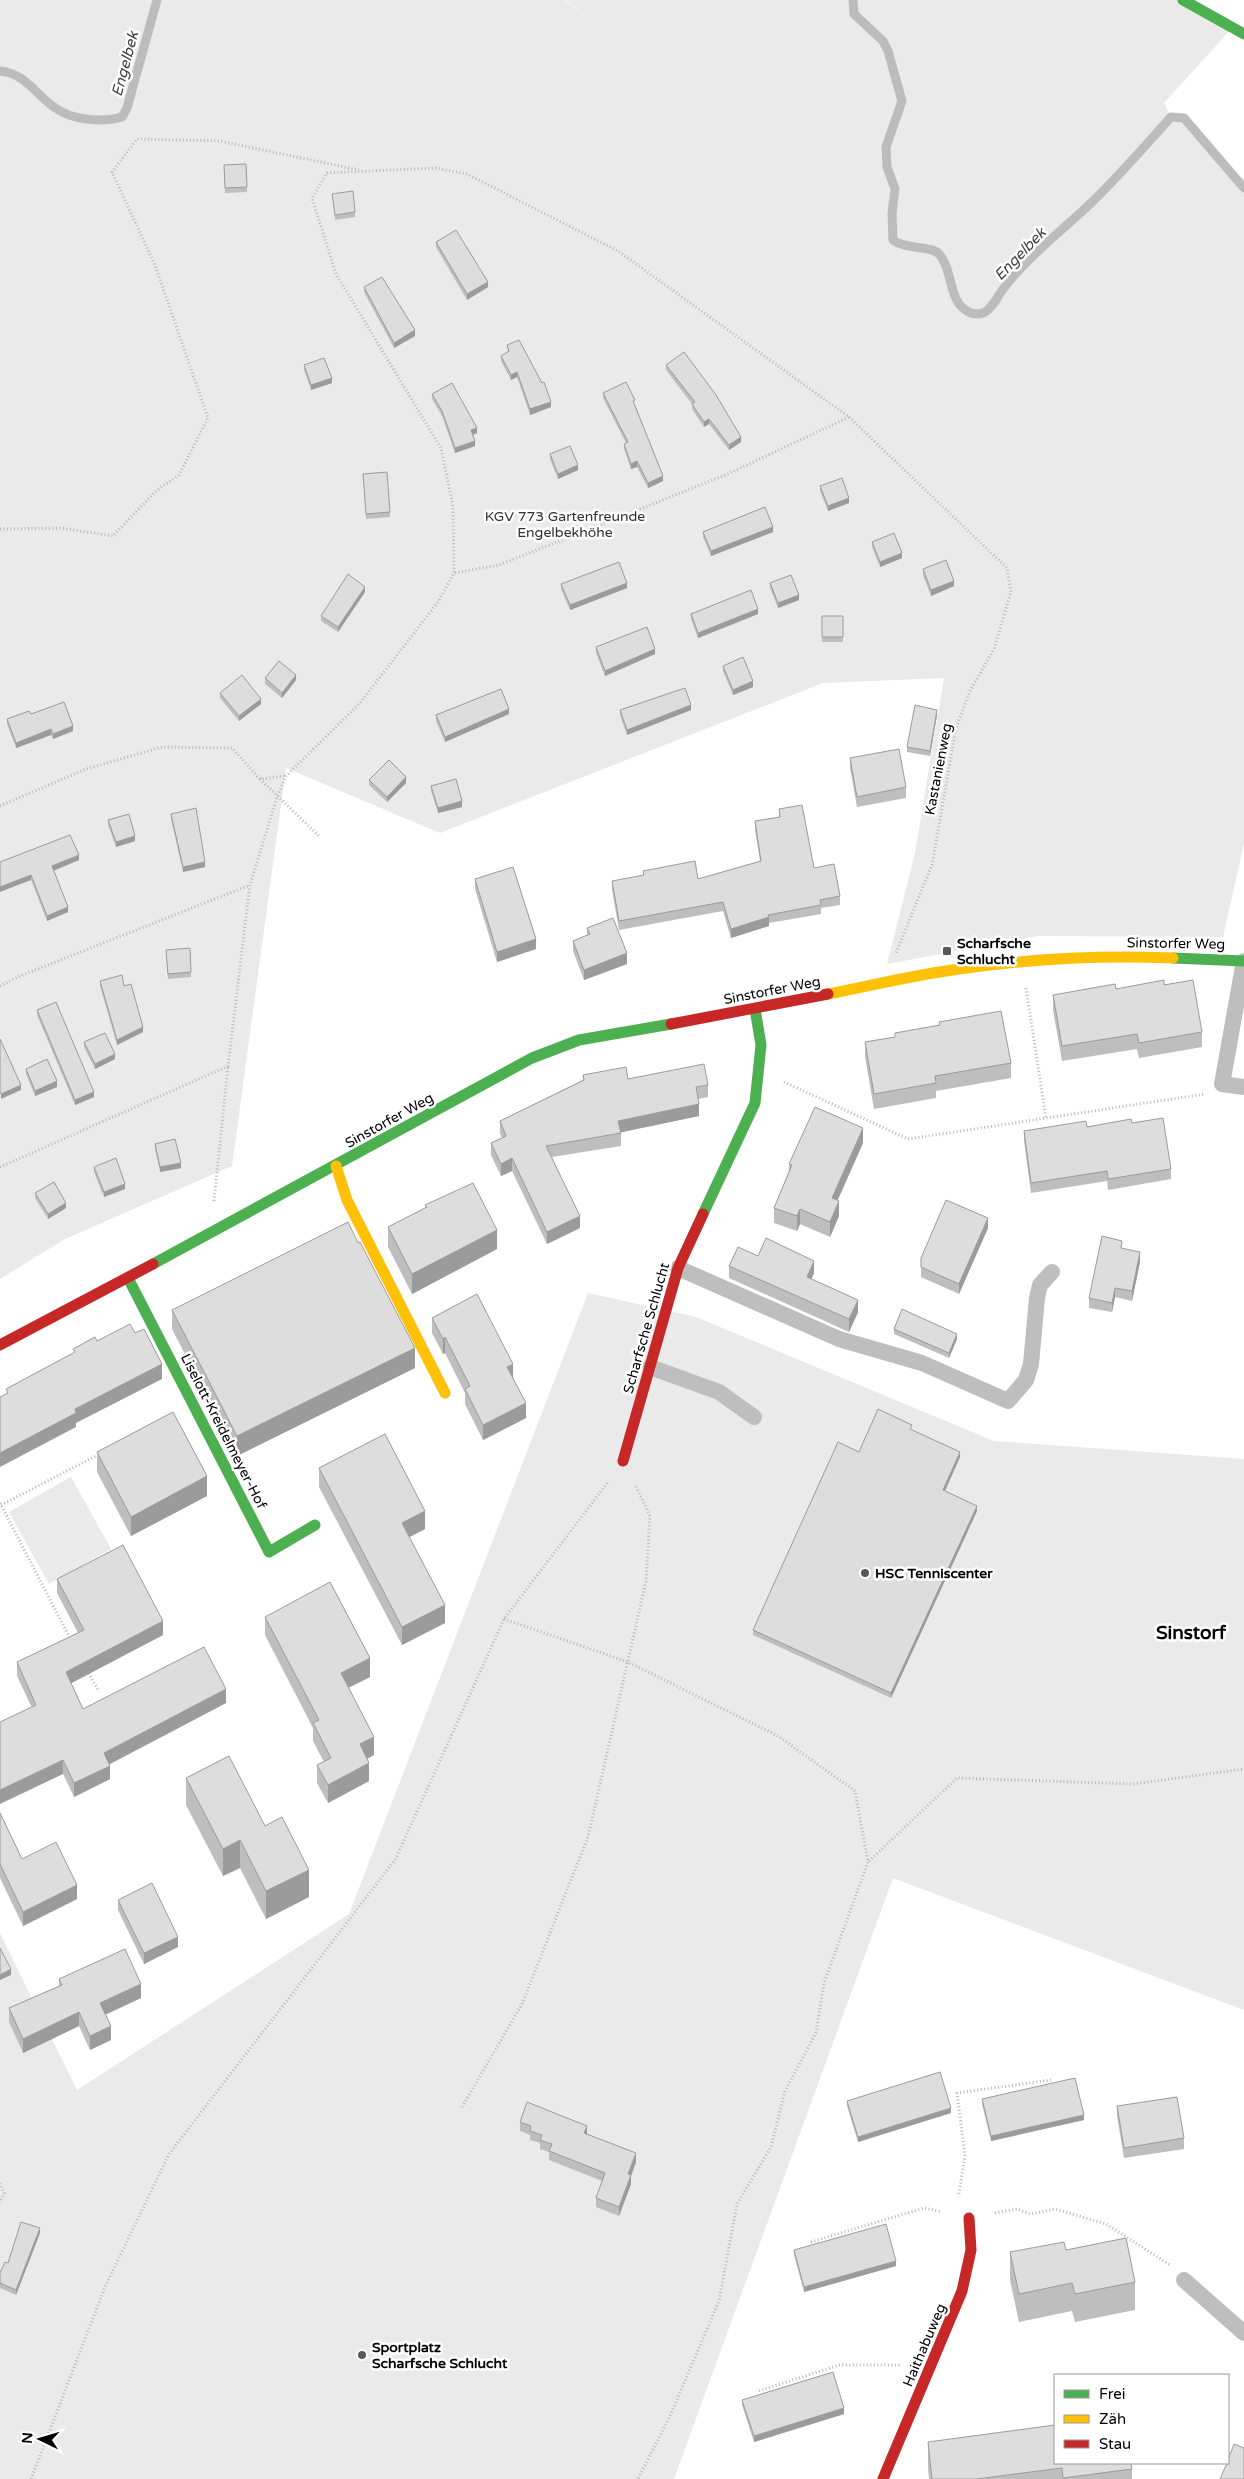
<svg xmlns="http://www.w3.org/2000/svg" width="1244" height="2479" font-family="'Varela Round',sans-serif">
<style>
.green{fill:#eaeaea}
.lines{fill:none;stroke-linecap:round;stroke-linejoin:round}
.stream{stroke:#bcbcbc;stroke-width:9}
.path{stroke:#b8b8b8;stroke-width:3;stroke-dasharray:1 2.5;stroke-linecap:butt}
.lane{stroke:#bebebe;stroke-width:16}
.fast{stroke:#4caf50;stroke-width:11}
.slow{stroke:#ffc107;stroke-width:11}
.jam{stroke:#c62828;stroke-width:11}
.wall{fill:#bebebe}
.shaded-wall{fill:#9b9b9b}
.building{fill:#ddd;stroke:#9b9b9b}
.poi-dot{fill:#595959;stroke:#fff;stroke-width:2}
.labels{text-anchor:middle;stroke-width:5;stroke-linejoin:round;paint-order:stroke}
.park-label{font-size:14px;fill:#303030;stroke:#fff}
.street-label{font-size:14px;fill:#000;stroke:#fff}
.poi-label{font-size:14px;font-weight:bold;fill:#000;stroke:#fff;text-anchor:start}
.water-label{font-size:15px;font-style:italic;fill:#414141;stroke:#fff}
.district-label{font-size:19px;font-weight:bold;fill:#000;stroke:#fff}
</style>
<rect width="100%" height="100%" fill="#fff"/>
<path class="green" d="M0 0H565L593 23 566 0H1181L1233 27 1164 103 1171 117 1184 118 1230 168 1244 180V844L1223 937 1038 936 887 964 915 853 944 678 823 683 440 833 286 768 232 1166 65 1239 0 1279Z
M588 1293 696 1317 994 1441 1244 1459V2010L893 1878 674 2479H0V1933L77 2090 349 1914Z
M71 1477 111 1549 49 1584 9 1512Z"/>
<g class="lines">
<path class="stream" d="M853 0 854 14 883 41 888 51 902 101 886 147 887 167 895 189 892 213 893 240C906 250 931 245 939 254 954 270 947 304 971 313 989 319 995 299 1004 288 1025 259 1064 229 1091 203 1119 176 1145 146 1171 117L1184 118 1244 188
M0 71C26 74 34 93 54 107 71 120 101 123 122 117L127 108 157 0"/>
<path class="path" d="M849 417 1007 568 1011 592 994 649 970 691 956 728 932 865 896 953
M0 529 61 528 113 536 157 490 179 475 208 418 155 265 112 172 137 139 220 141 359 170
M260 779 320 837
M0 806 86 769 162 747 232 748 260 779 286 776
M0 986 20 976 250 885
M1026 988 1046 1118
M784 1082 908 1139 1205 1094
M0 1167 228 1066 250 885 277 797 286 776 360 703 438 602 454 573 453 506 441 448 336 274 312 198 327 173 435 168 467 174 618 251 849 417 728 474 499 565 454 573
M214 1201 228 1066
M0 1503 71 1640
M1 1505 100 1454
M504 1619 628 1662 778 1736 855 1791 868 1862 824 1983 816 2033 785 2091 771 2147 737 2204 719 2301 670 2416 638 2479
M87 1670 98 1690
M869 1861 957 1778 1133 1784 1244 1769
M462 2107 522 2004 588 1837 646 1581 650 1516 635 1484
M0 2183 4 2193 0 2203
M959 2194 965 2155 957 2093 1052 2080
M995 2213 1017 2209 1030 2214 1055 2209 1106 2224 1170 2265
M811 2242 924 2208 942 2212
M759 2391 839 2365H902
M31 2479 105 2287 169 2154 395 1860 504 1619 608 1482"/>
<path class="lane" d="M1244 961 1222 1084 1244 1087
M678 1268 839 1339 922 1363 1008 1401 1026 1380 1031 1364 1037 1298 1040 1285 1052 1272
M650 1367 719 1392 754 1417
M1184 2280 1244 2333"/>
<path class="fast" d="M1183 0 1244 34
M1173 958 1244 961
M703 1214 755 1103 761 1045 755 1009
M153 1264 532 1058 579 1040 671 1024
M128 1278 269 1552 315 1525"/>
<path class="slow" d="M828 994C869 986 910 976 952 970 1025 959 1099 955 1173 958
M336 1166 347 1200 445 1393"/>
<path class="jam" d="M671 1024 828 994
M0 1345 153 1264
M623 1461 678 1268 703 1214
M883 2479 962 2291 971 2250 969 2218"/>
</g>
<path class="wall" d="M224 165 247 187V192L225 193Z
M332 194 355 212V217L335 220Z
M436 242 488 287 467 300 436 247Z
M364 287 415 336 394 348 364 292Z
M507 345 551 407 530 415 517 377 511 380 501 361V356L508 352Z
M304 365 332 383 311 390 304 370Z
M666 365 741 442 729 450 709 424 704 427 692 409V404L666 370Z
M603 393 635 405 663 481 648 488 637 467 631 469 624 449V444L626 443 603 398Z
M432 394 477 433 473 435 475 446 455 453 442 416 432 399Z
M550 454 578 470 558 479 550 459Z
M363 474 390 512V517L366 519Z
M820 486 849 503 828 511 820 491Z
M703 532H773L711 556 703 537Z
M872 542 902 558 880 567 872 547Z
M923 569 954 586 931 596 923 575Z
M770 583 799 600 778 608 770 588Z
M561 584 627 588 570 610 561 589Z
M365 592 338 632 321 621V616Z
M691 614H758L698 638 691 619Z
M822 616H843V642H822Z
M596 647 655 654 605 676 596 653Z
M723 666 753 687 733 695 723 671Z
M265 678 296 680 282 698 265 684Z
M220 693 261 704 239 721 220 698Z
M620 710H691L627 735 620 715Z
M509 714 445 742 436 721V715Z
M937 715 930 756 907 752V747Z
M7 719 73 731 53 739 51 735 16 748 7 724Z
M850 758 906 787V798L857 807 850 768Z
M369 780 406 783 387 802 369 785Z
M431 786 462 807 438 813 431 791Z
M779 809 814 868 840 896V905L821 908V914L769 923V926L731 938 723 911 619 930 612 890V881L643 876V871L698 879 760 861 755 830V821L779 817Z
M171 814 205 867 183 872 171 819Z
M108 820 135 841 116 847 108 825Z
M79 860 54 871 68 912 47 921 31 880 0 862Z
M475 879 536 949 497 962 475 889Z
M587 928 627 964 584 980 573 951V941L587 935Z
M166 955 191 972V977L168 979Z
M100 981 143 1032 117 1045 100 986Z
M1164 985 1202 1032V1047L1139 1058 1137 1049 1062 1061 1053 1010V995Z
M37 1010 94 1097 75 1105 37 1015Z
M939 1022 1011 1063V1078L936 1091V1098L874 1109 865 1057V1042L895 1037V1033L939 1025Z
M84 1042 115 1059 95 1069 84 1047Z
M26 1069 57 1087 35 1096 26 1074Z
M583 1075 708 1085V1097L698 1099 699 1116 621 1132V1146L552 1157 580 1228 547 1244 512 1171 501 1176 491 1155V1143L502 1138 500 1133V1121L583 1080Z
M1132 1123 1171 1169V1179L1108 1190 1107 1181 1031 1193 1024 1141V1131Z
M863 1143 837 1201 839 1216 830 1237 800 1224 797 1231 774 1223V1208L789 1171V1164Z
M155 1144 181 1168 160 1172 155 1149Z
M94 1167 125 1189 104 1197 94 1172Z
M35 1193 66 1208 48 1219 35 1198Z
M425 1205 497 1249 412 1294 388 1247V1227L425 1208Z
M988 1228 959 1294 921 1277V1258Z
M358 1243 415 1368 237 1456 172 1329V1310Z
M1122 1249 1140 1262 1132 1301 1115 1297 1112 1312 1089 1308V1298Z
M758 1256 814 1273 811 1279 858 1312 849 1332 729 1278V1266Z
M432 1318 513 1378 526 1418 483 1440 465 1404V1393L445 1353 443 1354 432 1333Z
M894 1329 957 1339 949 1358 894 1334Z
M912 1430 960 1457 945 1491 977 1511 891 1698 753 1635V1630L859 1452Z
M97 1452 207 1496 131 1536 97 1472Z
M319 1468 425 1529 409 1537 445 1623 402 1645 319 1487Z
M57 1579 163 1635 71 1683 83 1709 226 1703 110 1764V1779L74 1797 17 1676V1662L78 1633 57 1593Z
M265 1617 370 1677 349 1688 374 1755 367 1759 369 1781 328 1803 317 1783V1765L324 1762 313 1741V1728L265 1635Z
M186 1778 265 1826 309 1897 266 1919 240 1868 223 1876 186 1805Z
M0 1813 22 1859 77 1899 23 1926 0 1878Z
M118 1900 178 1947 144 1964 118 1910Z
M59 1979 141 1998 105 2015 111 2040 90 2050 79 2026 23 2053 9 2022V2008L59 1986Z
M982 2099 1084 2120 991 2141 982 2104Z
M847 2101 951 2113 858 2142 847 2106Z
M1117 2106 1184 2138V2149L1124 2158 1117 2116Z
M520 2122 587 2134 636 2162 631 2176V2184L619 2216 596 2207V2198L602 2181 549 2160V2152L540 2149V2143L530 2140V2135L520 2131Z
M40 2233 16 2295 0 2288V2273L8 2263Z
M794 2250 896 2266 804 2292 794 2255Z
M1066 2250 1135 2282V2310L1075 2322 1072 2311 1019 2322 1010 2280V2252Z
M742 2400 844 2414 754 2442 742 2405Z
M928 2442 1055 2463 1132 2469V2479H929L928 2469Z"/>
<path class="shaded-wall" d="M488 282V287L467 300V294Z
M415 330V336L394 348V343Z
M517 372V377L511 380V375Z
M332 378V383L311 390V385Z
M551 402V407L530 415V409Z
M709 419V424L704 427V422Z
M477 428V433L471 435V430Z
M741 437V442L729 450V445Z
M475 441V446L455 453V448Z
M637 461V467L631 469V464Z
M578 465V470L558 479V474Z
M663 476V481L648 488V483Z
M849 498V503L828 511V506Z
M773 527V532L711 556V551Z
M902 553V558L880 567V562Z
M954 581V586L931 596V590Z
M627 583V588L570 610V605Z
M365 587V592L338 632V627Z
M799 595V600L778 608V603Z
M758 609V614L698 638V633Z
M655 649V654L605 676V671Z
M296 675V680L282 698V693Z
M753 681V687L733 695V690Z
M261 699V704L239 721V716Z
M691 705V710L627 735V730Z
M509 709V714L445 742V737Z
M937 710V715L930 756V751Z
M73 726V731L53 739V734Z
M51 729V735L16 748V743Z
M406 777V783L387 802V797Z
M462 801V807L438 813V808Z
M135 836V841L116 847V842Z
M79 855V860L52 871V866Z
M205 862V867L183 872V867Z
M31 875V880L0 892V887Z
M68 907V912L47 921V916Z
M769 917V926L731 938V929Z
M536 939V949L497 962V952Z
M627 953V964L584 980V970Z
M143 1027V1032L117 1045V1040Z
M115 1054V1059L95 1069V1064Z
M57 1081V1087L35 1096V1091Z
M21 1085V1090L1 1099V1094Z
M94 1092V1097L75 1105V1100Z
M699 1104V1116L618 1133V1121Z
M863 1128V1143L832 1213V1198Z
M512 1158V1171L501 1176V1164Z
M181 1163V1168L160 1172V1167Z
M125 1184V1189L104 1197V1192Z
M839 1201V1216L830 1237V1222Z
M66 1203V1208L48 1219V1214Z
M800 1209V1224L797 1231V1216Z
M580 1216V1228L547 1244V1232Z
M988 1218V1228L959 1294V1284Z
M497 1230V1249L412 1294V1274Z
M1140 1252V1262L1132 1301V1291Z
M814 1261V1273L807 1290V1277Z
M1115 1288V1297L1112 1312V1303Z
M858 1300V1312L849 1332V1319Z
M957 1334V1339L949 1358V1353Z
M445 1337V1353L443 1354V1339Z
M415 1348V1368L237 1456V1436Z
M162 1364V1379L76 1423V1427L0 1467V1453L75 1409Z
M513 1364V1379L507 1367Z
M526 1403V1418L483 1440V1425Z
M960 1452V1457L943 1495V1490Z
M207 1476V1496L131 1536V1517Z
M977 1506V1511L891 1698V1693Z
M425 1511V1529L402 1541V1523Z
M445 1605V1623L402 1645V1627Z
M163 1621V1635L66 1686V1672Z
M370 1658V1677L341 1691V1673Z
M226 1689V1703L104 1767V1753Z
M374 1737V1755L360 1762V1744Z
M63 1760V1774L0 1804V1790Z
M369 1763V1781L328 1803V1785Z
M110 1766V1779L74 1797V1783Z
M240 1840V1868L223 1876V1849Z
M309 1870V1897L266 1919V1891Z
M77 1885V1899L23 1926V1912Z
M178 1937V1947L144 1964V1953Z
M11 1969V1975L0 1980V1975Z
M141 1984V1998L100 2017V2003Z
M79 2012V2026L23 2053V2039Z
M111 2026V2040L90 2050V2036Z
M951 2108V2113L858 2142V2137Z
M1084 2115V2120L991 2141V2136Z
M587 2126V2135L584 2133Z
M636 2153V2162L631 2176V2184L619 2216V2207L628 2174Z
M40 2228V2233L16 2295V2290Z
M896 2261V2266L804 2292V2287Z
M844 2408V2414L754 2442V2436Z"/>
<path class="building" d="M246 164 247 187 225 188 224 165Z
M353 191 355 212 335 215 332 194Z
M456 230 488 282 467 294 436 242Z
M382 277 415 330 394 343 364 287Z
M519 340 542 383 544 382 551 402 530 409 517 372 511 375 501 356 509 351 507 345Z
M684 352 716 395 741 437 729 445 709 419 704 422 692 404 695 402 666 365Z
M324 358 332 378 311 385 304 365Z
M626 382 635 400 633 401 663 476 648 483 637 461 631 464 624 444 628 442 603 393Z
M452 383 477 428 471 430 475 441 455 448 442 411 432 394Z
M570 446 578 465 558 474 550 454Z
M387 472 390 512 366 514 363 474Z
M842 478 849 498 828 506 820 486Z
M765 507 773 527 711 551 703 532Z
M894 533 902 553 880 562 872 542Z
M946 560 954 581 931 590 923 569Z
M619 562 627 583 570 605 561 584Z
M348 574 365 587 338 627 321 616Z
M791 575 799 595 778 603 770 583Z
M751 590 758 609 698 633 691 614Z
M822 616H843V637H822Z
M647 627 655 649 605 671 596 647Z
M743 657 753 681 733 690 723 666Z
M279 661 296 675 282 693 265 678Z
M242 675 261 699 239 716 220 693Z
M685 688 691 705 627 730 620 710Z
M501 689 509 709 445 737 436 715Z
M64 702 73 726 53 734 51 729 16 743 7 719 29 711 31 714Z
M915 705 937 710 930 751 907 747Z
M899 749 906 787 857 797 850 758Z
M389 760 406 777 387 797 369 780Z
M456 779 462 801 438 808 431 786Z
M802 805 814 868 834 864 840 896 820 900 821 905 768 915 769 917 731 929 723 902 619 921 612 881 644 875 643 871 695 861 698 879 761 861 755 821 780 817 779 809Z
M196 808 205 862 183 867 171 814Z
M129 814 135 836 116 842 108 820Z
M70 835 79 855 52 866 68 907 47 916 31 875 0 887V862Z
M513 867 536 939 497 952 475 879Z
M613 918 627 953 584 970 573 941 590 934 587 928Z
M190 948 191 972 168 974 166 950Z
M122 975 124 986 131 984 143 1027 117 1040 100 981Z
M1164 980V985L1193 980 1202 1032 1139 1043 1137 1034 1062 1046 1053 995 1115 984 1116 989Z
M56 1002 94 1092 75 1100 37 1010Z
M1001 1011 1011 1063 935 1076 936 1083 874 1094 865 1042 895 1037V1033L940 1025 939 1022Z
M105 1033 115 1054 95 1064 84 1042Z
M0 1039 21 1085 1 1094 0 1091Z
M47 1059 57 1081 35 1091 26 1069Z
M704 1064 708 1085 696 1087 699 1104 618 1121 621 1133 546 1146 580 1216 547 1232 512 1158 501 1164 491 1143 506 1136 500 1121 584 1080 583 1075 626 1067 628 1079Z
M815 1107 863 1128 832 1198 839 1201 830 1222 800 1209 797 1216 774 1208 792 1165 789 1164Z
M1163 1118 1171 1169 1108 1179 1107 1171 1031 1183 1024 1131 1086 1121 1087 1127 1131 1119 1132 1123Z
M175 1139 181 1163 160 1167 155 1144Z
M116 1158 125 1184 104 1192 94 1167Z
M54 1182 66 1203 48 1214 35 1193Z
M473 1183 497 1230 412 1274 388 1227 427 1207 425 1205Z
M946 1200 988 1218 959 1284 921 1267V1258Z
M348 1222 358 1243 360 1242 415 1348 237 1436 172 1310Z
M1102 1236 1122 1241 1121 1248 1140 1252 1132 1291 1115 1288 1112 1303 1089 1298Z
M766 1238 814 1261 807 1277 858 1300 849 1319 729 1266 738 1247 758 1256Z
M477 1294 513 1364 507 1367 526 1403 483 1425 465 1389 470 1386 445 1337 443 1339 432 1318Z
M902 1309 957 1334 949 1353 894 1329Z
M130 1324 135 1333 144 1329 162 1364 75 1409 76 1413 0 1453V1397L8 1393 6 1389 75 1352 73 1349 95 1337 97 1341Z
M878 1409 912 1425 910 1429 960 1452 943 1490 977 1506 891 1693 753 1630 838 1442 859 1452Z
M173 1412 207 1476 131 1517 97 1452Z
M385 1434 425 1511 402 1523 445 1605 402 1627 319 1468Z
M123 1545 163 1621 66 1672 83 1709 204 1647 226 1689 104 1753 110 1766 74 1783 63 1760 0 1790V1722L36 1705 17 1662 84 1630 57 1579Z
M330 1582 370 1658 341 1673 374 1737 360 1744 369 1763 328 1785 317 1765 331 1758 313 1723 319 1720 265 1617Z
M229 1756 265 1826 282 1817 309 1870 266 1891 240 1840 223 1849 186 1778Z
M0 1813 22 1859 56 1842 77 1885 23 1912 0 1864Z
M152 1883 178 1937 144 1953 118 1900Z
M0 1948 11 1969 0 1975Z
M125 1949 141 1984 100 2003 111 2026 90 2036 79 2012 23 2039 9 2008 62 1985 59 1979Z
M940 2072 951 2108 858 2137 847 2101Z
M1075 2078 1084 2115 991 2136 982 2099Z
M1177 2097 1184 2138 1124 2148 1117 2106Z
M527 2102 587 2126 584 2133 636 2153 628 2174 631 2175 619 2207 596 2198 605 2173 549 2151 552 2144 540 2140 542 2135 530 2131 531 2126 520 2122Z
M21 2222 40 2228 16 2290 0 2283V2273L5 2262 8 2263Z
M886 2224 896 2261 804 2287 794 2250Z
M1126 2238 1135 2282 1075 2294 1072 2283 1019 2294 1010 2252 1064 2242 1066 2250Z
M833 2372 844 2408 754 2436 742 2400Z
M1055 2425V2463H1131L1132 2469 1063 2478 1062 2468 976 2479H932L928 2442Z
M1234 2444 1244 2448V2479H1220L1227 2463H1228V2460Z"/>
<g class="poi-dot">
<rect x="942" y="946" width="10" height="10" rx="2.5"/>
<circle cx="865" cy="1573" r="5"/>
<circle cx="362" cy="2355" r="5"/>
</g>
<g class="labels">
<g class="park-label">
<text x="565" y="521">KGV 773 Gartenfreunde<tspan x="565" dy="16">Engelbekhöhe</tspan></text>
</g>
<g class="street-label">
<text transform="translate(938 769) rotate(-79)" y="5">Kastanienweg</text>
<text transform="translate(1176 943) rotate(1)" y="5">Sinstorfer Weg</text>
<text transform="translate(772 990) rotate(-11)" y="5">Sinstorfer Weg</text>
<text transform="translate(389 1120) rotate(-29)" y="5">Sinstorfer Weg</text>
<text transform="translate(646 1328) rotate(-74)" y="5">Scharfsche Schlucht</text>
<text transform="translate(224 1431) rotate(63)" y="5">Liselott-Kreidelmeyer-Hof</text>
<text transform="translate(924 2345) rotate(-67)" y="5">Haithabuweg</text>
</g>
<g class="poi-label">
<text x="957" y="948">Scharfsche<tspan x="957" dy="16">Schlucht</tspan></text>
<text x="875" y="1578">HSC Tenniscenter</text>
<text x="372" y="2352">Sportplatz<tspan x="372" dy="16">Scharfsche Schlucht</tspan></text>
</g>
<g class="water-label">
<text transform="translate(125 64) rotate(-75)" y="5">Engelbek</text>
<text transform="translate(1020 254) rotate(-46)" y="5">Engelbek</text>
</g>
<g class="district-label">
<text x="1191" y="1639">Sinstorf</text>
</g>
</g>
<rect x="1054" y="2374" width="175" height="90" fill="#ffffff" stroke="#999999"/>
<rect x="1064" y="2390" width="25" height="8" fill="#4caf50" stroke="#999999"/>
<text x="1099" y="2399" font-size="15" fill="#000000">Frei</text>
<rect x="1064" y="2415" width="25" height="8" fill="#ffc107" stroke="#999999"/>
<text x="1099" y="2424" font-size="15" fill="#000000">Zäh</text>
<rect x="1064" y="2440" width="25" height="8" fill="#c62828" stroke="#999999"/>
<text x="1099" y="2449" font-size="15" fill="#000000">Stau</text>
<g transform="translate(40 2439) rotate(275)" stroke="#ffffff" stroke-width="4" paint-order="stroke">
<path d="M0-4L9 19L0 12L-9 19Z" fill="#000000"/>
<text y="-8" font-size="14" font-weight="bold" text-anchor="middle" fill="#000000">N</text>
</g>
</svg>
